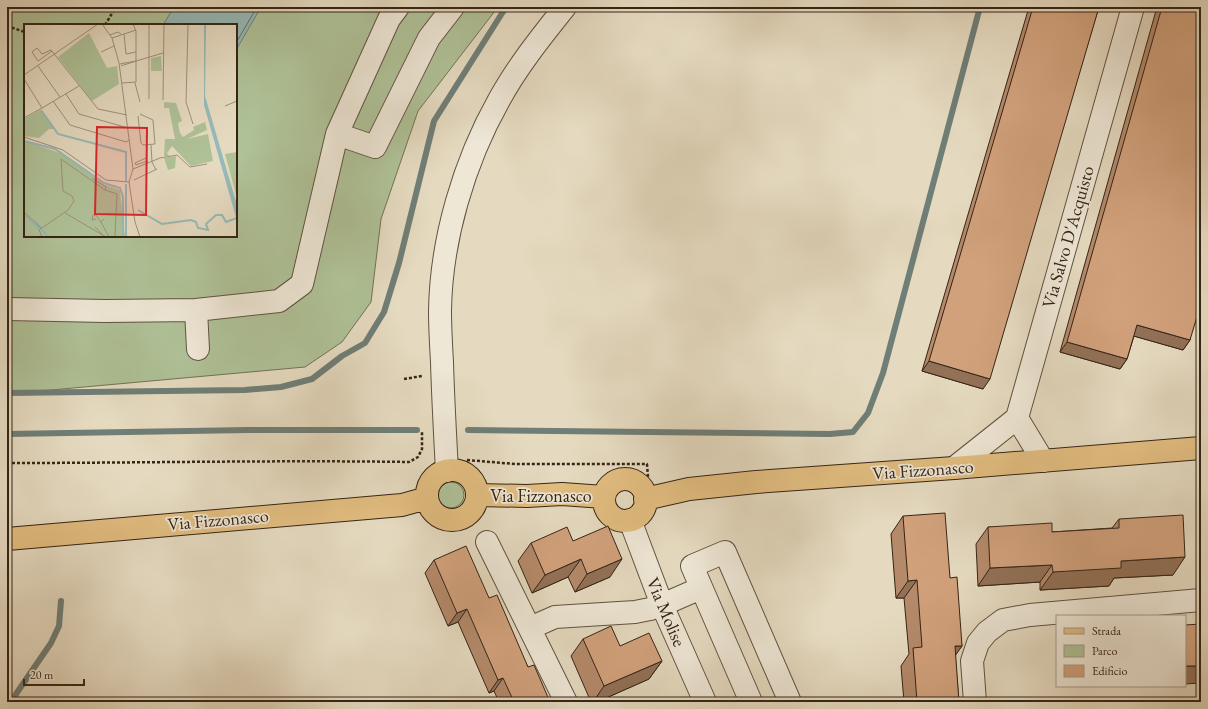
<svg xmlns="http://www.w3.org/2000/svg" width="1208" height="709" font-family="'EB Garamond',serif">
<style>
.green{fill:#afc197;stroke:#727256;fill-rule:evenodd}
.water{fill:#96bab8;stroke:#6f7e77}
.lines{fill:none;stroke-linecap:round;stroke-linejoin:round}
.shore{stroke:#666f67;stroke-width:1}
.stream{stroke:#6f7e77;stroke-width:6}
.minor-casing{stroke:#615240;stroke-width:24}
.major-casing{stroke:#352416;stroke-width:24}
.path{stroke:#352416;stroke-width:2.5;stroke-dasharray:3 2;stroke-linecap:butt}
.minor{stroke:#eee7d6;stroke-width:22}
.major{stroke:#e2bd80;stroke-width:22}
.wall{fill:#b48a6b;stroke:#352416}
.shaded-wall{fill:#927157;stroke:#352416}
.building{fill:#d1a17c;stroke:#352416}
.labels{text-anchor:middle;stroke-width:3.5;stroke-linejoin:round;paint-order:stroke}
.street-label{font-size:18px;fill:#352416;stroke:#eee7d6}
.inset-river{fill:none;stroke:#96bab8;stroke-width:2}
.inset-road{fill:none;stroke:#9f917c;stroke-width:1}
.view{fill:#d62828;fill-opacity:0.15;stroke:#d62828;stroke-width:2}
.inset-edge{fill:none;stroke:#352416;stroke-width:2}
</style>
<rect width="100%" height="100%" fill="#e5dac0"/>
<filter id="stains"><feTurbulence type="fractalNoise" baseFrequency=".005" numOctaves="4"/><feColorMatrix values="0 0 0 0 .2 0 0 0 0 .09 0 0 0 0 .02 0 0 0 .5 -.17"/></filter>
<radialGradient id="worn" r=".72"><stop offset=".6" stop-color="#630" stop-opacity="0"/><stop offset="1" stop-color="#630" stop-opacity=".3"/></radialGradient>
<path class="green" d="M7 7H498L418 111 381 219 371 302 342 342 305 367 7 394ZM25 25H236V236H25Z
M438 495a13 13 0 1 1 26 0a13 13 0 1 1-26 0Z"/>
<path class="water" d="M174 7H261L236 50V25H163Z"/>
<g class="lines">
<path class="shore" d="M236 43 257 7"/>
<path class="stream" d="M7 393 245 390 281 387 312 379 342 356 365 343 384 312 399 263 434 121 506 7
M468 430 830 434 853 432 868 413 883 373 980 7
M7 434 248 430H417
M13 702 16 694 51 643 59 626 61 601"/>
<defs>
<path id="minor" d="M337 134 389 19 398 7
M7 309 105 311 196 310 279 301 302 284 337 134 375 147 429 38 453 7
M196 310 198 349
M1043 461 1017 418 1133 7
M954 468 1017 418
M447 471C445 434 443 398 442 362 441 345 440 328 440 311 441 240 464 162 499 100 517 67 541 37 565 7
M630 520 662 605 705 702
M487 542 566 702
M530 628 555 617 635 612 650 609 662 605 701 588
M751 702 692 566 725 552 790 702
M975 702 972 661 978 643 987 632 1003 620 1030 615 1201 600"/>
<path id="major" d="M427 495a25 25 0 1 1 50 0a25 25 0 1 1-50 0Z
M604 500a21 21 0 1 1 42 0a21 21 0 1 1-42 0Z
M477 495 527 496 562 494 604 497
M645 499 689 489 756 482 954 468 1201 448
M7 539 402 505 427 498"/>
</defs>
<use href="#minor" class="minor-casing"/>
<use href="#major" class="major-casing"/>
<path class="path" d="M105 25 116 7
M7 26 25 32
M404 379 422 376
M467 460 515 464H647L648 477
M7 463C141 463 275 460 409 462L418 457 422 449V431"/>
<use href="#minor" class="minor"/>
<use href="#major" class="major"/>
</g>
<path class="wall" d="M1029 7H1099L983 389 922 371Z
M1157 7H1201L1190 340 1183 350 1134 336 1127 359 1120 369 1060 352Z
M903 516 950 578 962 646 955 655 959 702H904L901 666 909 654 904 598H896L891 534Z
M1119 519 1173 575 1114 578 1109 586 1040 590V582L978 586 976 544 988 527 1052 532 1112 528Z
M573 541 610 577 575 592 568 577 532 593 518 561 531 543Z
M434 560 489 598 528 667 550 702H499L494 691 489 693 458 622 448 626 425 573Z
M583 639 620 646 662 661 649 679 597 702H591L571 656Z"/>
<path class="shaded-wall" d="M1137 325 1190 340 1183 350 1130 335Z
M1067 342 1127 359 1120 369 1060 352Z
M929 361 990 379 983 389 922 371Z
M1185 557 1173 575 1114 578 1109 586 1040 590 1053 572 1121 561Z
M581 559 568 577 532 593 545 575Z
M622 559 610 577 575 592 587 574Z
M1052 565 1040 582 978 586 990 568Z
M917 580 904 598H896L908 581Z
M467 609 458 622 448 626 457 613Z
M955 646H962L950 663Z
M662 661 649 679 597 702H593L604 686Z
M1185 666H1201V683L1185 684Z
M503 678 494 691 489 693 498 680Z"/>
<path class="building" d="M1033 7H1099L990 379 929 361Z
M1162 7H1201V303L1190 340 1137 325 1127 359 1067 342Z
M945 513 950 578 957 577 962 646H955L959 702H917L913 648 922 647 917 580 908 581 903 516Z
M1183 515 1185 557 1121 561V568L1053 572 1052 565 990 568 988 527 1052 523V532L1119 528V519Z
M608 526 622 559 587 574 581 559 545 575 531 543 567 527 573 541Z
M466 546 489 598 497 595 528 667 534 665 550 702H514L503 678 498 680 467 609 457 613 434 560Z
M1201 624V666H1185V625Z
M611 626 620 646 649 633 662 661 604 686 583 639Z"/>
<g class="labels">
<g class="street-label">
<text transform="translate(1068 237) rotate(-74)" y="6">Via Salvo D'Acquisto</text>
<text transform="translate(923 470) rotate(-4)" y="6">Via Fizzonasco</text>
<text x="541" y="502">Via Fizzonasco</text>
<text transform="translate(218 520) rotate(-5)" y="6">Via Fizzonasco</text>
<text transform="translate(666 612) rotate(67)" y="6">Via Molise</text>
</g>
</g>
<g transform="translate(24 24)">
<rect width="213" height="213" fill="#e5dac0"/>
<path d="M65 9 83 44 93 42 95 60 68 77 34 33ZM137 32 138 47H127V34ZM140 78 152 79 158 97 154 99 156 109 159 113 170 106 169 103 181 98 183 106 163 115 184 110 189 137 167 142 148 122 143 129 145 132H140L141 115H151L145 84H140ZM16 86 30 105H25L15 114 0 112V95ZM0 117 39 130 79 160 96 166 101 213H0ZM213 128V174L201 130ZM152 132 151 144 144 146 140 134Z" fill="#afc197"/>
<path d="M180 0H182L181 72 213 181V197L180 81Z" fill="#96bab8"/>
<path class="inset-river" d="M17 86 34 110 102 128V157M0 117 31 125 80 159 96 164 99 173V213M114 186 138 200 167 196 172 198 174 204 184 206 182 200 192 191H198L202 198 213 194M0 190 15 205M11 197 24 213M102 213V160"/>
<path class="inset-road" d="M78 0 88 14 95 39 109 145 105 158 111 198 116 213M164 0 162 78 169 100M100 10 102 30 112 28M86 11 94 8 97 10M88 14 112 6M28 27 14 37 8 28 13 24 18 30 27 26 74 85 103 91M77 28 90 22M112 37 139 29M96 40 112 37 97 42M14 42 36 73M0 51 74 0M0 55 18 84 55 62M98 59 112 58V7L109 0M111 59 116 78M42 70 55 90 104 104M125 75V0M139 76 140 0M29 77 46 101 102 118 105 116M201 82 213 77M114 92 117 119 119 121 131 120 129 96 116 90M0 94 18 84M0 113 39 126 82 156 105 158M127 121 128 138 132 146M37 135 81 166M123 137 112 141 111 139 122 134 124 139M109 145 136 134 153 131 166 143 183 140M68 154 82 163 81 166 93 170 91 213M110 156 133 145M0 188 17 204M41 189 82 213M72 195 68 196 69 191H72L77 198M80 195 77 198 85 213M71 203 80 212M18 213 15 206 44 186 50 177 48 172 39 167 37 135"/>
<path class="view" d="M73 103 123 104 122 191 71 190Z"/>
<rect width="213" height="213" class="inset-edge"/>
</g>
<rect width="1208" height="709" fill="none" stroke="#e5dac0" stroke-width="24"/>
<rect x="8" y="8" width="1192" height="693" fill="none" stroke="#352416" stroke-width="2"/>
<rect x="12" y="12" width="1184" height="685" fill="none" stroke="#352416"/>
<rect x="1056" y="615" width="130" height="72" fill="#eee7d6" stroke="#a49989"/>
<rect x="1064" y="628" width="20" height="6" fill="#e2bd80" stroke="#a49989"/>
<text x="1092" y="635" font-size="12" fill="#352416">Strada</text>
<rect x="1064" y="645" width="20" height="12" fill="#afc197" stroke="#a49989"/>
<text x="1092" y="655" font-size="12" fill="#352416">Parco</text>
<rect x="1064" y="665" width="20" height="12" fill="#d1a17c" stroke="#a49989"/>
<text x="1092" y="675" font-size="12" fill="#352416">Edificio</text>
<path d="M24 679v6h60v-6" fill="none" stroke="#352416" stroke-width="2"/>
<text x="30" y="679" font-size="12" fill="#352416" stroke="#eee7d6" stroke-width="3" paint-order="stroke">20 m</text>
<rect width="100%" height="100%" filter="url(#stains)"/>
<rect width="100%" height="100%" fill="url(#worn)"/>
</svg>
